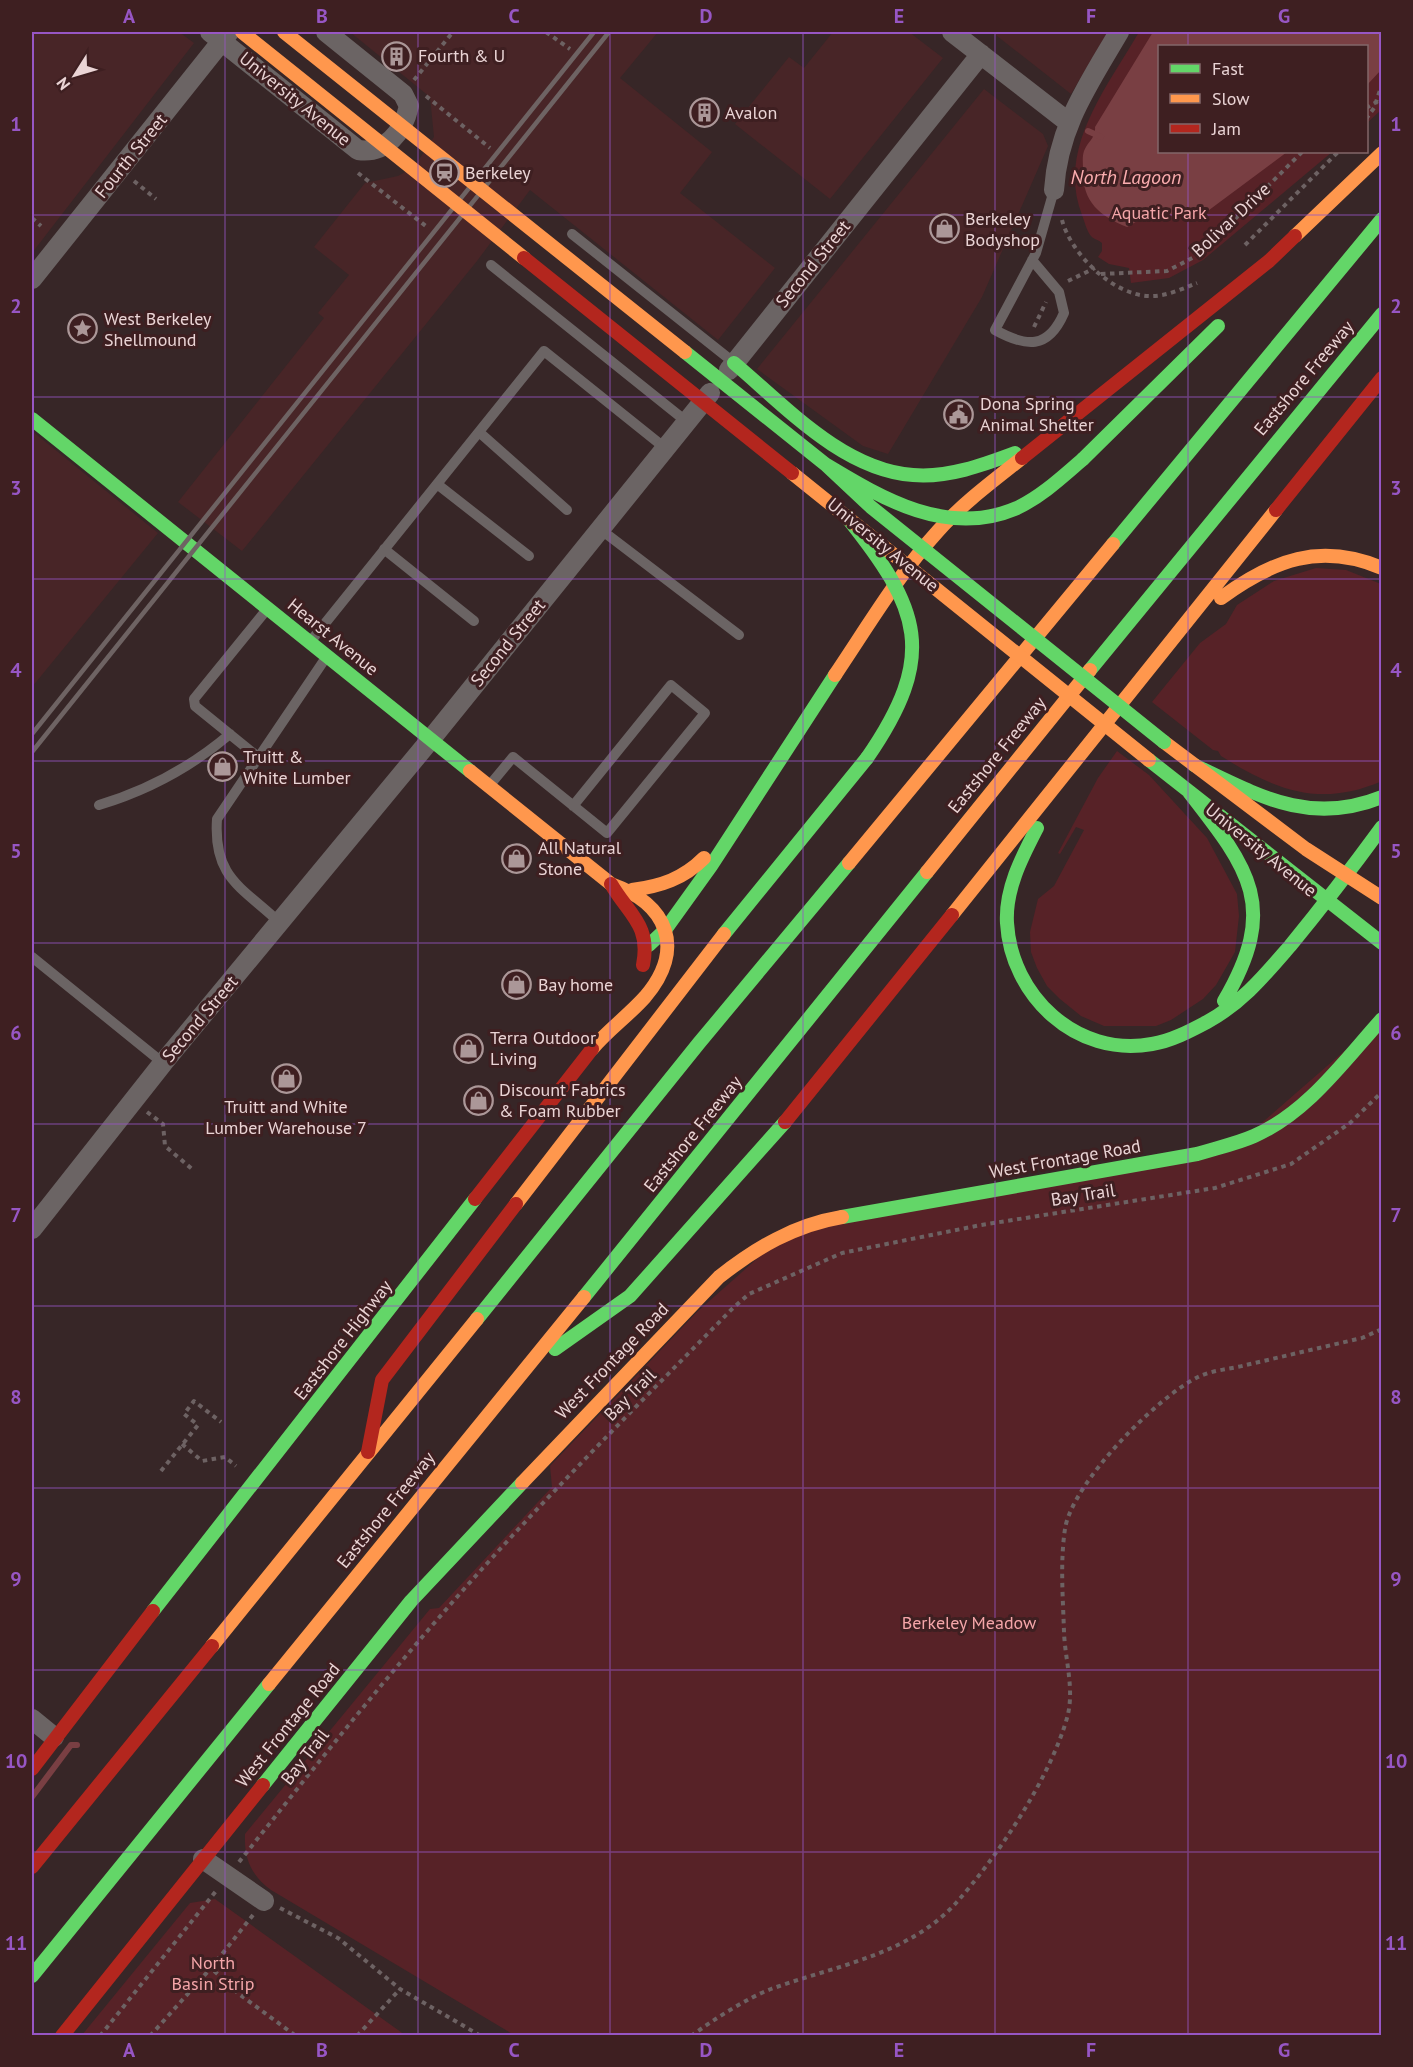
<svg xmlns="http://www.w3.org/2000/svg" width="1413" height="2067" font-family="'PT Sans',sans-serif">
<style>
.built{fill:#482527}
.green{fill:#572227}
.water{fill:#793f43}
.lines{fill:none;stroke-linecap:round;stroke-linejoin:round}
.stream{stroke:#793f43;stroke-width:6}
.path{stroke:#6d6263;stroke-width:4;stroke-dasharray:4.5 4.5;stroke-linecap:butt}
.lane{stroke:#6b6464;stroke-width:10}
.street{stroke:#6b6464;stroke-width:20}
.fast{stroke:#63d668;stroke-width:14}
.slow{stroke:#ff974d;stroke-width:14}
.jam{stroke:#b3261e;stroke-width:14}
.rail{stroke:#6e6363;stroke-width:4.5}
.path-bridge{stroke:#6d6263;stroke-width:4;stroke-dasharray:4.5 4.5;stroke-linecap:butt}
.fast-bridge{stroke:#63d668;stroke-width:14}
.slow-bridge{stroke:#ff974d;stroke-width:14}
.jam-bridge{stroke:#b3261e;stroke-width:14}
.grid{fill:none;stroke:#9756c4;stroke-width:1.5;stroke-opacity:0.55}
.labels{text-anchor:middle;stroke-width:6;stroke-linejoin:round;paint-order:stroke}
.poi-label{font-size:18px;fill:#ead4d5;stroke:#3e1f21;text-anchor:start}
.street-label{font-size:18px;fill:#ead4d5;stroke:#3e1f21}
.park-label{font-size:18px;fill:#f5a6a9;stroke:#3e1f21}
.water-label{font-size:20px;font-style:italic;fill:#fcadaf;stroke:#3e1f21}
.neatline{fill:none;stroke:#9756c4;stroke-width:2}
.grid-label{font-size:20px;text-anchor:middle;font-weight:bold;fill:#9756c4}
</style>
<rect width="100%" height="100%" fill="#372627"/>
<path class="built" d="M32 32H179L194 43 32 253Z
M350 32H658L620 78 712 152 680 193 775 268 718 340 530 190 477 261 242 551 178 502 324 318 318 313 349 275 314 247 365 183 398 176 414 167 434 137 430 97Z
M833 32H909L943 58 830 199 735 124 789 57 804 68Z
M992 32H1108L1071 94Z
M984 89 1043 134 1048 146 982 297 888 454 863 446 757 369Z
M32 431 158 533 32 687Z"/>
<path class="green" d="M1139 32H1381V110L1367 123 1366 46H1160V152H1332L1203 260 1169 278 1131 283 1129 268 1109 264 1098 257 1102 251V243C1099 240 1093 239 1091 236 1087 232 1084 220 1082 215 1056 149 1108 86 1139 32Z
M1316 568 1346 570 1381 584 1382 781C1320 808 1275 790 1221 756L1218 751 1213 750 1152 702 1200 643 1226 624 1237 605 1274 581Z
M1117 751 1149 775 1207 838 1237 894 1239 916 1235 952 1216 985 1203 999 1171 1020 1156 1026H1104L1081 1016 1060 999 1047 986 1037 968 1031 952 1030 932 1038 899 1054 886 1084 830 1076 827 1060 854 1058 853 1098 778Z
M1381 1019V2035H514L271 1890C251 1875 244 1859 245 1834L430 1609 439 1608 552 1487 550 1466 697 1312 786 1233 1240 1142Z
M215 1899 405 2035H82L190 1903Z"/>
<path class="water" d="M1153 32H1381V70L1367 85 1366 46H1160V152H1287L1197 219 1153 212 1127 227C1099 216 1082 201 1083 170 1083 163 1082 157 1084 151 1088 141 1096 138 1095 127Z"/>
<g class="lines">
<path class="stream" d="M1088 131 1101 137
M32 1797 71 1745H77"/>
<path class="path" d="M546 32 570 49
M414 80 453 32
M426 96 490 148
M1366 108 1382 99
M358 173 427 227
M134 181 156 199
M32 218 41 226
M1062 220C1071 254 1112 294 1148 296 1165 297 1182 289 1197 283
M1245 245 1338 152
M1101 274 1167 271 1200 254 1302 152
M1068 281 1095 268
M1034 327 1046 302
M147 1112 163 1124 165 1146 192 1169
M182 1444 202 1461 225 1457 236 1466
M161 1471 198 1425 184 1414 194 1401 221 1422
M239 1862C306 1778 372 1694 443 1613 535 1507 635 1408 733 1308L749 1294 842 1253 981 1225 1215 1188 1291 1164 1350 1123 1382 1092
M280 1908 338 1938 400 1989 481 2036
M253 1915 211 1968 239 1994 296 2036
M100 2036 216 1891
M150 2036 211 1968
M357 2036 400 1989
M691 2036C713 2020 747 1998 771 1989 834 1966 909 1955 956 1903 998 1856 1050 1778 1067 1718 1075 1690 1065 1660 1064 1632 1063 1598 1060 1562 1065 1529 1072 1483 1157 1397 1198 1377 1212 1370 1231 1369 1246 1365 1285 1356 1323 1347 1362 1338L1382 1329"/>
<path class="lane" d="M572 234 732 361
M1032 260 1059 292 1064 313C1048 350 1026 347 995 330L1036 253 1054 190
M491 265 687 422
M479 432 567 510
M437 484 529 556
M600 529 739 635
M384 549 474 621
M310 642 544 351 665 448
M258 757 195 706 194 699 268 608
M489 786 513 757 607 833 705 713 671 685 573 806
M99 805C149 790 190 768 230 734
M279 922C242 887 213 878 217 819L327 656
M32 957 163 1063"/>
<path class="street" d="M210 32 358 150C386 154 403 132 409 106L403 94 326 32
M952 32 1068 122
M1054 190C1058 127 1088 85 1119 32
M32 279 229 32
M729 370 981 54
M32 1229 163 1063 431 739 710 393
M32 1719 54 1737
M203 1859 264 1901"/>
<path class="fast" d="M734 363C785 406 843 470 913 475 948 478 983 465 1015 453
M32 419 470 771
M1083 459 1218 326
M1113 544 1382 219
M1090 670 1382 314
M1149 760 1382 943
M1194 765C1259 796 1310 826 1382 797
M1189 792C1250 870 1279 907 1224 1001
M1037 828C1022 857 1005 889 1007 923 1011 995 1076 1058 1152 1044 1171 1041 1190 1031 1207 1022 1242 1003 1264 976 1290 946 1322 907 1352 868 1382 827
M724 934 867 758
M649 945 665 930 711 866 835 675
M842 1217 1197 1154C1216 1148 1236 1144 1254 1136 1307 1113 1344 1061 1382 1019
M584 1297 927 872
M477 1319 699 1043 849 863
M555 1349 630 1296 785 1122
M153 1611 475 1199
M263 1785 411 1601 522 1483
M32 1976 269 1684"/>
<path class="slow" d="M1295 236 1382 153
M1221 598C1273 560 1320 542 1382 568
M835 675C868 626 898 575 938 531 962 504 993 481 1022 458
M1164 742 1306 849 1382 898
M470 771 611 884C668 904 686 949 645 997 628 1016 608 1030 592 1049
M849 863 1113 544
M927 872 1090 670
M632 890C661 886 683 879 704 858
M952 915 1276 510
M516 1204 724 934
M522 1483 719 1277C756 1248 794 1225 842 1217
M212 1646 477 1319
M269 1684 584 1297"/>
<path class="jam" d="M1022 458 1269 261 1295 236
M1276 510 1382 378
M611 884C629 915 651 925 643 965
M785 1122 952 915
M475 1199 592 1049
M368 1452 382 1380 516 1204
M32 1769 153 1611
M32 1867 212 1646
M62 2036 263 1785"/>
<path class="rail" d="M32 734 594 32
M32 752 609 32"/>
<path class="path-bridge" d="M1366 119 1374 108 1382 84"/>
<path class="fast-bridge" d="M685 352 825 464 871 507 1164 742
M825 464C883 499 948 538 1017 508 1042 496 1062 477 1083 459
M846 516C921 609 938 655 867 758"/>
<path class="slow-bridge" d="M242 32 524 258
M284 32 685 352
M792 473 1149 760"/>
<path class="jam-bridge" d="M524 258 792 473"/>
</g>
<path class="grid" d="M225 32V2036M418 32V2036M610 32V2036M803 32V2036M995 32V2036M1188 32V46M1188 152V2036M32 215H1382M32 397H1382M32 579H1382M32 761H1382M32 943H1382M32 1124H1382M32 1306H1382M32 1488H1382M32 1670H1382M32 1852H1382"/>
<defs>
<symbol id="building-ring" viewBox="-11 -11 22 22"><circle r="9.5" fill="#3e1f21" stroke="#ab9798" stroke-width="1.5"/><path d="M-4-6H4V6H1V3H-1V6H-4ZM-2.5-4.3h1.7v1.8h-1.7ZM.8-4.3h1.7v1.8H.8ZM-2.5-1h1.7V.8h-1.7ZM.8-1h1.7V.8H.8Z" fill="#ab9798"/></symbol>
<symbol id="station-ring" viewBox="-11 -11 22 22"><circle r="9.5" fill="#3e1f21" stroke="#ab9798" stroke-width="1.5"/><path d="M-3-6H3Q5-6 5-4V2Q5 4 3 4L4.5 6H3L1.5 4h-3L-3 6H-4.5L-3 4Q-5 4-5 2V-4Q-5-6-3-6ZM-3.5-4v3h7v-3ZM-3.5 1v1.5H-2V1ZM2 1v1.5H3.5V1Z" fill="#ab9798"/></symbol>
<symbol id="shop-ring" viewBox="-11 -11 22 22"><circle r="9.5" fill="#3e1f21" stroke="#ab9798" stroke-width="1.5"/><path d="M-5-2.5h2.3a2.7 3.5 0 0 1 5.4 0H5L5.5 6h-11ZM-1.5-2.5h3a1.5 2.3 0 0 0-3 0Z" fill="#ab9798"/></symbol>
<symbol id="sight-ring" viewBox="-11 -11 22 22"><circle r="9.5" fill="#3e1f21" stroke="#ab9798" stroke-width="1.5"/><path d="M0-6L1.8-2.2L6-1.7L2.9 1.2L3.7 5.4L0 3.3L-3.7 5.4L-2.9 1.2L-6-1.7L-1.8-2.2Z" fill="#ab9798"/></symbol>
<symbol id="civic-ring" viewBox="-11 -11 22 22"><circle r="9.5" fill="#3e1f21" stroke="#ab9798" stroke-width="1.5"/><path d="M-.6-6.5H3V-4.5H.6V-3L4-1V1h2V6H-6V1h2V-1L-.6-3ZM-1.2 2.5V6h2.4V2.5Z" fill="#ab9798"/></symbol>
</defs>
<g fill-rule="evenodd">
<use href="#building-ring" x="380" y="40" width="33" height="33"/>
<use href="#building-ring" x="688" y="96" width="33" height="33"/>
<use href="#station-ring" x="428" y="156" width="33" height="33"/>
<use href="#shop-ring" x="928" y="212" width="33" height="33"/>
<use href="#sight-ring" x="66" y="312" width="33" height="33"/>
<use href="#civic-ring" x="942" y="398" width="33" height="33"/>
<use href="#shop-ring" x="206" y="750" width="33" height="33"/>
<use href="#shop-ring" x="500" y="842" width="33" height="33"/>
<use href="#shop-ring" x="500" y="968" width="33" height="33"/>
<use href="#shop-ring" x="452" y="1032" width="33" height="33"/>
<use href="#shop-ring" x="270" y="1062" width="33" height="33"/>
<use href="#shop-ring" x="462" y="1084" width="33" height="33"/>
</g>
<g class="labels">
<g class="poi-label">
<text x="418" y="62">Fourth &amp; U</text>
<text x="725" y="119">Avalon</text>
<text x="465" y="179">Berkeley</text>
<text x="965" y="225">Berkeley<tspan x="965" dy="21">Bodyshop</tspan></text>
<text x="104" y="325">West Berkeley<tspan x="104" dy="21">Shellmound</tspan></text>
<text x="980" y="410">Dona Spring<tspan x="980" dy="21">Animal Shelter</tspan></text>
<text x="243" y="763">Truitt &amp;<tspan x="243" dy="21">White Lumber</tspan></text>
<text x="538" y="854">All Natural<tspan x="538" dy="21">Stone</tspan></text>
<text x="538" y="991">Bay home</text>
<text x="490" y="1044">Terra Outdoor<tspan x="490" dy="21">Living</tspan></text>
<text x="499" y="1096">Discount Fabrics<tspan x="499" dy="21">&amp; Foam Rubber</tspan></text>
<text x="286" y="1113" text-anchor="middle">Truitt and White<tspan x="286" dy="21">Lumber Warehouse 7</tspan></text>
</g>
<g class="street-label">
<text transform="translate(295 99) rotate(39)" y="6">University Avenue</text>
<text transform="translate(131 156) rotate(-51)" y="6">Fourth Street</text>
<text transform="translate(1231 220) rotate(-43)" y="6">Bolivar Drive</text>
<text transform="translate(813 264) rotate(-51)" y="6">Second Street</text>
<text transform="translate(1304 378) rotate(-50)" y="6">Eastshore Freeway</text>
<text transform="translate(883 545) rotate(39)" y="6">University Avenue</text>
<text transform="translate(333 637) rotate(39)" y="6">Hearst Avenue</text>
<text transform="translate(508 643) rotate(-51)" y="6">Second Street</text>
<text transform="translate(997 755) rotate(-51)" y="6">Eastshore Freeway</text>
<text transform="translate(1261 850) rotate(39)" y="6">University Avenue</text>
<text transform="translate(200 1019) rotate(-50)" y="6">Second Street</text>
<text transform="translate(693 1134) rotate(-51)" y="6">Eastshore Freeway</text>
<text transform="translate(1065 1159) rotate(-10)" y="6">West Frontage Road</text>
<text transform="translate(1083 1195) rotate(-9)" y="6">Bay Trail</text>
<text transform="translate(343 1340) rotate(-52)" y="6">Eastshore Highway</text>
<text transform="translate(612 1361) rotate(-46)" y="6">West Frontage Road</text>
<text transform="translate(630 1395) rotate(-45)" y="6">Bay Trail</text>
<text transform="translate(386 1510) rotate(-51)" y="6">Eastshore Freeway</text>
<text transform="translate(288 1725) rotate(-51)" y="6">West Frontage Road</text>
<text transform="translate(305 1757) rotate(-52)" y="6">Bay Trail</text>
</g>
<g class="park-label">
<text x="1159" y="219">Aquatic Park</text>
<text x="969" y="1629">Berkeley Meadow</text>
<text x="213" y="1969">North<tspan x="213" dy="21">Basin Strip</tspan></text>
</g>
<g class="water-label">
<text x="1126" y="184">North Lagoon</text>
</g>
</g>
<rect width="1413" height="2067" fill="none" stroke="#3e1f21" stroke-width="66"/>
<rect x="1158" y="45" width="210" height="108" fill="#3e1f21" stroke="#836769" stroke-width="1.5"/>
<rect x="1170" y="64" width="30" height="9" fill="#63d668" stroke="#836769" stroke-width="1.5"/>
<text x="1212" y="75" font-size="18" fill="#ead4d5">Fast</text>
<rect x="1170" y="94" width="30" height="9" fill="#ff974d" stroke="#836769" stroke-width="1.5"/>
<text x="1212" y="105" font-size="18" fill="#ead4d5">Slow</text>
<rect x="1170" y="124" width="30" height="9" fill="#b3261e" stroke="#836769" stroke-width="1.5"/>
<text x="1212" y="135" font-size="18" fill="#ead4d5">Jam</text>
<g transform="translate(75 75) rotate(233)" stroke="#3e1f21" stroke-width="4.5" paint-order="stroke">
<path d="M0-4.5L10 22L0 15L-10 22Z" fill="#ead4d5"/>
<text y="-9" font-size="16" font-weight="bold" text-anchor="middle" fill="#ead4d5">N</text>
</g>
<rect x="33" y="33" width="1347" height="2001" class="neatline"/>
<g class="grid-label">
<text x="129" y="23">A</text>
<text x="322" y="23">B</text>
<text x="514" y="23">C</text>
<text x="706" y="23">D</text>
<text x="899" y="23">E</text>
<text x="1091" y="23">F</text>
<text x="1284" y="23">G</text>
<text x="16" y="131">1</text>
<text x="1396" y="131">1</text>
<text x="16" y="313">2</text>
<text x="1396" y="313">2</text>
<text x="16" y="495">3</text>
<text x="1396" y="495">3</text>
<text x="16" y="677">4</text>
<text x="1396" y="677">4</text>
<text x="16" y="858">5</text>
<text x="1396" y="858">5</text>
<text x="16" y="1040">6</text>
<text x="1396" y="1040">6</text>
<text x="16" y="1222">7</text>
<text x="1396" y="1222">7</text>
<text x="16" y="1404">8</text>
<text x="1396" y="1404">8</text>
<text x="16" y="1586">9</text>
<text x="1396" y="1586">9</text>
<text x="16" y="1768">10</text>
<text x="1396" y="1768">10</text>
<text x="16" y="1950">11</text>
<text x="1396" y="1950">11</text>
<text x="129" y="2057">A</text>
<text x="322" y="2057">B</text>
<text x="514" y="2057">C</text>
<text x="706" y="2057">D</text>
<text x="899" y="2057">E</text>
<text x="1091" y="2057">F</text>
<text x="1284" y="2057">G</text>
</g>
</svg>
